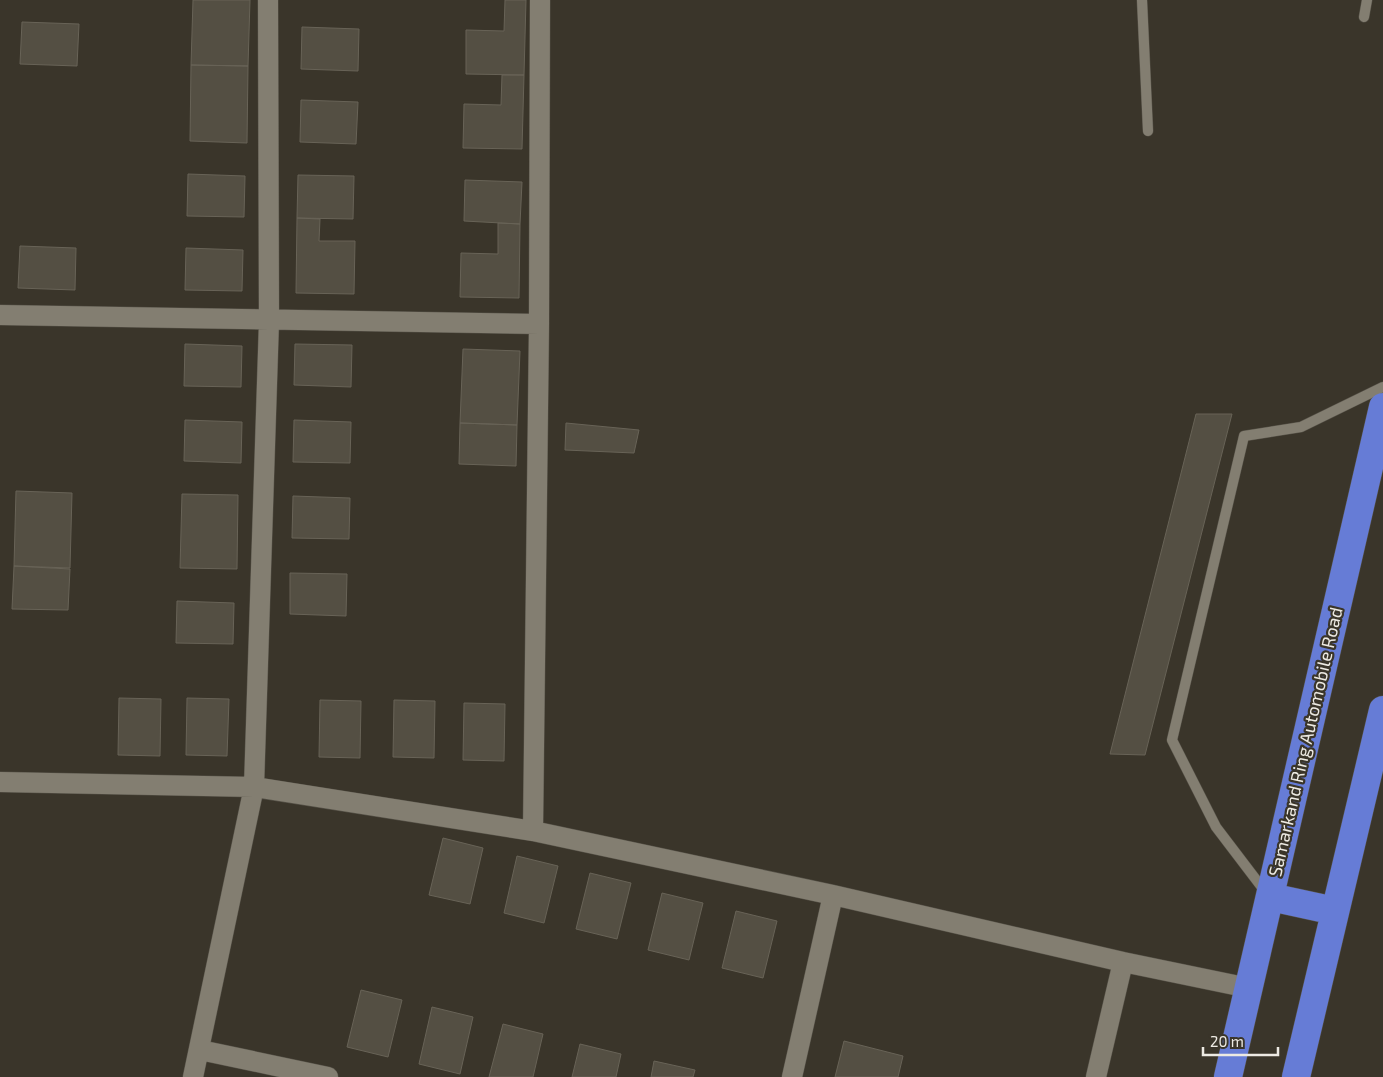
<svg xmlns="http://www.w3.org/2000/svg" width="1383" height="1077" font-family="'Exo 2',sans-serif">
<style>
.building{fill:#544f43;stroke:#686357}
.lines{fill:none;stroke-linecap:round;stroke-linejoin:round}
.service-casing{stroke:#565248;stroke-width:11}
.minor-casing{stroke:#565248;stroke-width:21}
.trunk-casing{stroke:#565248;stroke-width:29}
.service{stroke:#837e71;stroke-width:10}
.minor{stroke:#837e71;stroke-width:20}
.trunk{stroke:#667cd6;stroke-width:28}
.labels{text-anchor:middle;stroke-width:4.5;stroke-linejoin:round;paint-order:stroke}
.street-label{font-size:18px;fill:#edeae3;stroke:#3a352a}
</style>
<rect width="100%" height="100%" fill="#3a352a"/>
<path class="building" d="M193 0H250L248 66 191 65Z
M505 0H526L524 75 466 74V30L504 31Z
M22 22 79 24 77 66 20 64Z
M302 27 359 29 358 71 301 69Z
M191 65 248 66 247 143 190 141Z
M502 75H524L522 149 463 148 464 104 501 105Z
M301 100 358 102 356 144 300 142Z
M188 174 245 176 244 217 187 216Z
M298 175 354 176 353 219 297 218Z
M465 180 522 182 520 224 464 221Z
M297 218 320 219 319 241H355L354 294 296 293Z
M498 223 520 224 519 298 460 297 461 253 498 254Z
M20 246 76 248 75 290 18 288Z
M186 248 243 250 242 291 185 290Z
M185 344 242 346 241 387 184 386Z
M295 344 352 345 351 387 294 385Z
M463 349 520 351 517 425 460 423Z
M1196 414H1232L1145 755 1110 754Z
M185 420 242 422 241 463 184 461Z
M294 420 351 422 350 463 293 462Z
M460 423 517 425 516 466 459 464Z
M566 423 639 430 634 453 565 450Z
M16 491 72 493 70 568 14 566Z
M182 494 238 495 237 569 180 568Z
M293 496 350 498 349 539 292 538Z
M14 566 70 569 68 610 12 609Z
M290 573 347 574 346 616 290 614Z
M177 601 234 603 233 644 176 643Z
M119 698 161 699 160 756 118 755Z
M187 698 229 699 227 756 186 755Z
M320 700 361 701 360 758 319 757Z
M394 700 435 701 434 758 393 757Z
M464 703 505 704 504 761 463 760Z
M443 838 483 848 470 904 429 895Z
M517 856 558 866 544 923 504 913Z
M590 873 631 883 617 939 576 929Z
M662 893 703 903 689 960 648 950Z
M736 911 777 921 763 978 722 968Z
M361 990 402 1000 388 1057 347 1047Z
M432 1007 473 1017 460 1074 419 1064Z
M503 1024 543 1034 533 1077H489Z
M844 1041 903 1056 898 1077H835Z
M580 1044 621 1054 616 1077H572Z
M654 1061 695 1070 693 1077H651Z"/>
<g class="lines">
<defs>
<path id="service" d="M1142 0 1148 131
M1364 17 1367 0
M1267 894 1216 827 1172 740 1244 436 1301 427 1383 387"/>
<path id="minor" d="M0 315 539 324
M0 782 254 787 533 831 833 895 1123 962 1096 1077
M533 831 539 324 540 0
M1123 962 1249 988
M200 1050 328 1077
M193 1077 254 787 269 321 268 0
M792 1077 833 895"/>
<path id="trunk" d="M1270 897 1335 911
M1228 1077 1383 407
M1296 1077 1383 710"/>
</defs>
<use href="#service" class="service-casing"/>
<use href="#minor" class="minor-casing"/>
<use href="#trunk" class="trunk-casing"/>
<use href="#service" class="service"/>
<use href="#minor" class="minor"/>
<use href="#trunk" class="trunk"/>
</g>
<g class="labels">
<g class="street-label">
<text transform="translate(1306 742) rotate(-77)" y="6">Samarkand Ring Automobile Road</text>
</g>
</g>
<path d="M1203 1047v8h75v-8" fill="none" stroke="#edeae3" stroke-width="2.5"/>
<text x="1210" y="1047" font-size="15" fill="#edeae3" stroke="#3a352a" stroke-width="4" paint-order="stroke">20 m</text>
</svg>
